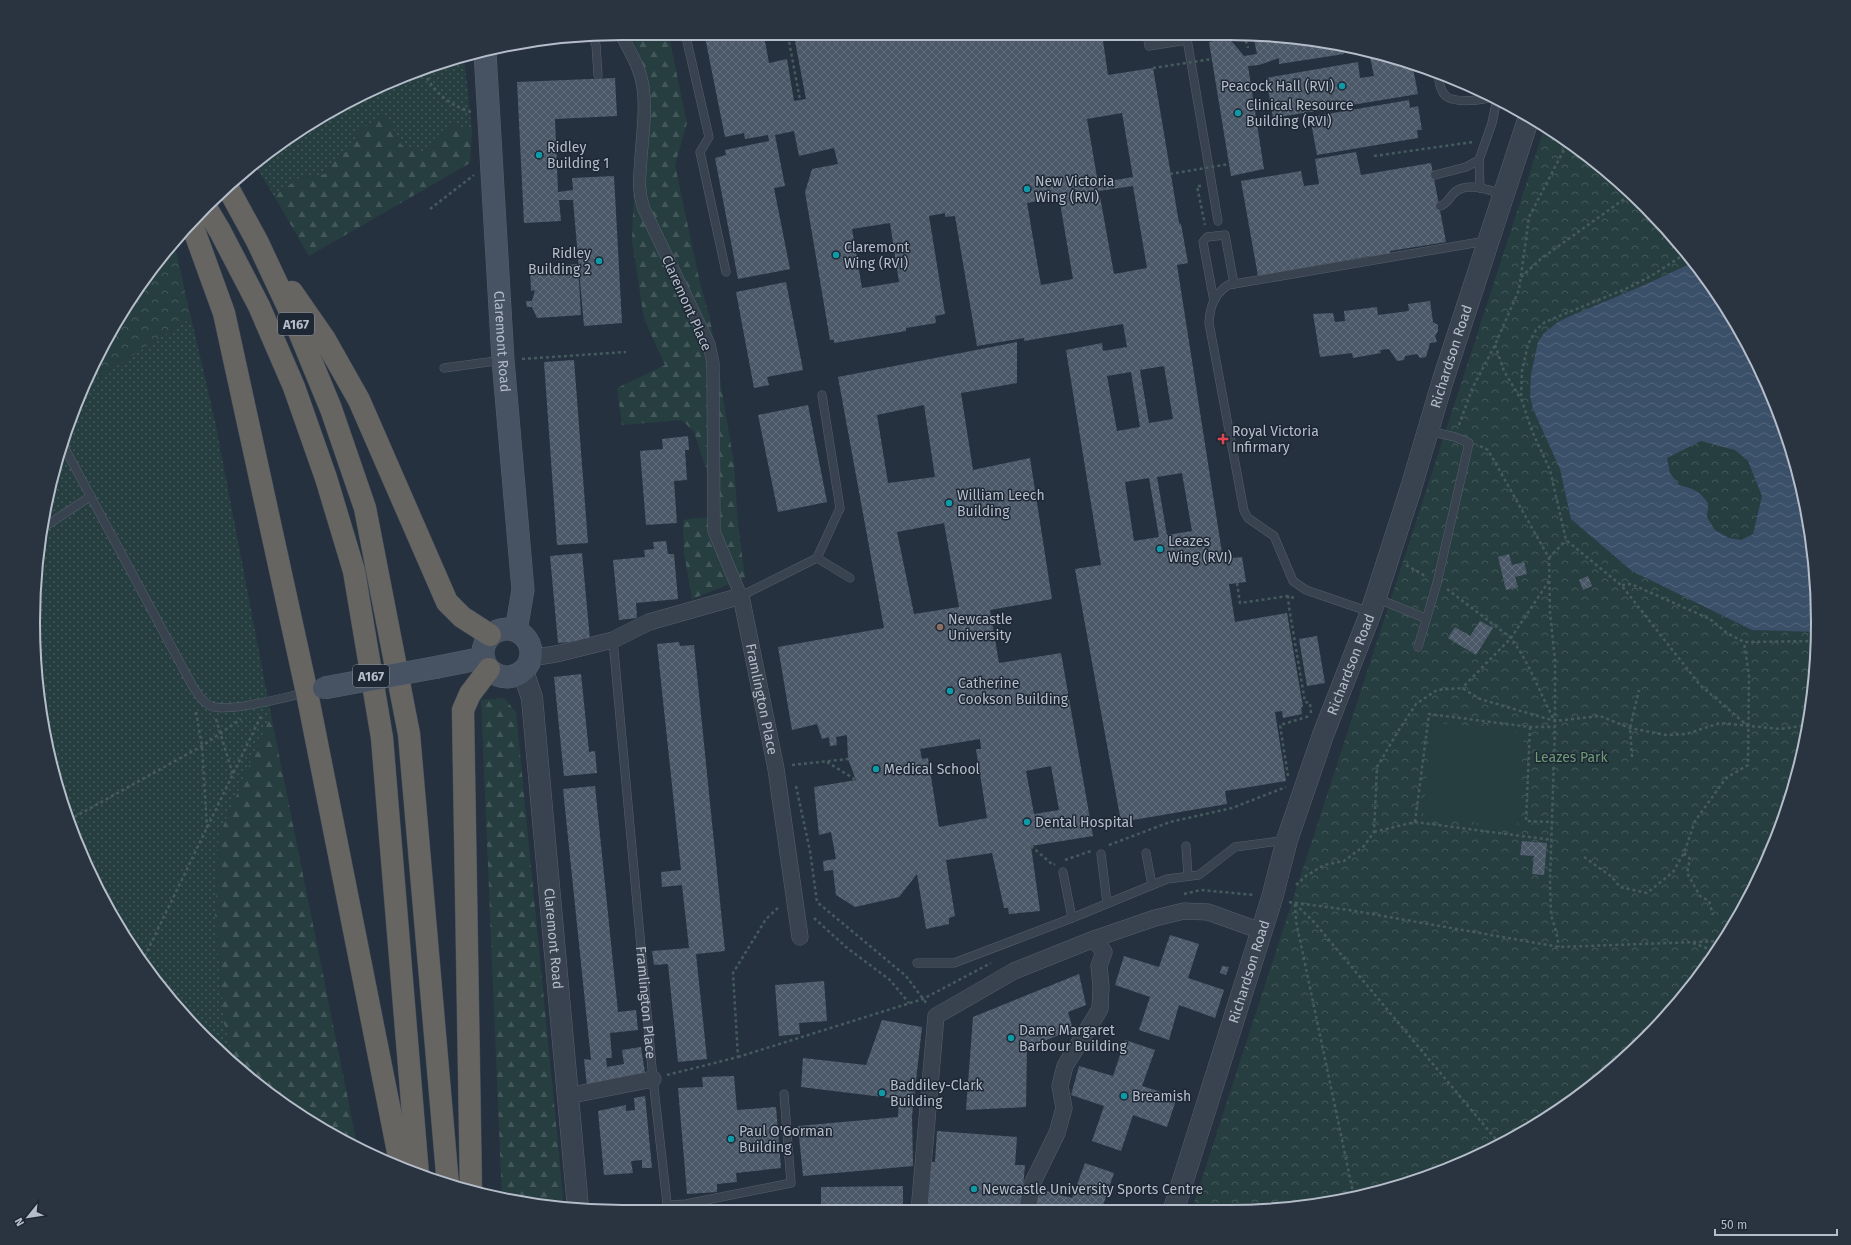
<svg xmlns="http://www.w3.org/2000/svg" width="1851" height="1245" font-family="'Fira Sans',sans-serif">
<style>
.grass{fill:url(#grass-dots)}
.forest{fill:url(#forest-firs)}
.park{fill:url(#park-crowns)}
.pitch{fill:#273e40}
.water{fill:url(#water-waves);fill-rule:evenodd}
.building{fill:url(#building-cross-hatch);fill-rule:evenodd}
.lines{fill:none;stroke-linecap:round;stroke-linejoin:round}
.service-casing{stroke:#57606d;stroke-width:9}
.pedestrian-casing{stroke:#57606d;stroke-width:13}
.minor-casing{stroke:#57606d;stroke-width:17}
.tertiary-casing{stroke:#57606d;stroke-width:22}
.secondary-casing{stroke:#57606d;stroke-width:23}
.trunk-casing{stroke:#444d5a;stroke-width:23}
.path{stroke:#455b5d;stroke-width:2.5;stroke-dasharray:3 3;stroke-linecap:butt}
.service{stroke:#39424f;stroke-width:8}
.pedestrian{stroke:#39424f;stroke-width:12}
.minor{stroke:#39424f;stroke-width:16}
.tertiary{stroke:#39424f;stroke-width:21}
.secondary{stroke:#475262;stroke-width:22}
.trunk{stroke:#666562;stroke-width:22}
.secondary-bridge-casing{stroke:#57606d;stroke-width:23;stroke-linecap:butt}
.path-bridge{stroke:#455b5d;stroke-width:2.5;stroke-dasharray:3 3;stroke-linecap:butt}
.secondary-bridge{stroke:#475262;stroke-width:22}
.culture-dot{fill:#0f9aa8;stroke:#1e2734;stroke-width:1.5}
.health-dot{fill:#e0444e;stroke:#1e2734;stroke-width:1.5}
.education-dot{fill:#8d6e63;stroke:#1e2734;stroke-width:1.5}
.labels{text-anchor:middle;stroke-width:3;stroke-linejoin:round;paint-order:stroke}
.shield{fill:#1e2734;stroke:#88909d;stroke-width:1}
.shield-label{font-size:13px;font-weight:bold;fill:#b5bdca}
.poi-label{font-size:14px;fill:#b5bdca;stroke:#1e2734;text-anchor:start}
.street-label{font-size:14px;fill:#b5bdca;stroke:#1e2734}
.park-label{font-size:14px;fill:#6c9b75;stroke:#1e2734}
.rim{fill:none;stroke:#b5bdca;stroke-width:2}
</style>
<defs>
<pattern id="grass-dots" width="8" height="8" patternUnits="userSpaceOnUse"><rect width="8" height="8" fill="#273e40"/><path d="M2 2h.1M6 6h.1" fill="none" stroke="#44585a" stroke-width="1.8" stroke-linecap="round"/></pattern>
<pattern id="forest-firs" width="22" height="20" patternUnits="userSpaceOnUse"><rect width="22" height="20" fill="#273e40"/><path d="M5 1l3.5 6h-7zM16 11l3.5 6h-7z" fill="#44585a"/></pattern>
<pattern id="park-crowns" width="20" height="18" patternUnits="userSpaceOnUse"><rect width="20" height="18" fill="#273e40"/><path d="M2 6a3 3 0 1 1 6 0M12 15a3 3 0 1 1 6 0" fill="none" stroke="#44585a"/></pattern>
<pattern id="water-waves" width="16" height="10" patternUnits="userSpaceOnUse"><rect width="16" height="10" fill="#3a4f68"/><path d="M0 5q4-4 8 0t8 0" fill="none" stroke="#54667c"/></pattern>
<pattern id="building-cross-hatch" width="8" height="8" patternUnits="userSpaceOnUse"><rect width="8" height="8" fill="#4b5868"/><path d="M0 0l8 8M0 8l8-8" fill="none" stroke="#636e7c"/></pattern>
</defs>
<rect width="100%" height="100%" fill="#25313f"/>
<path class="grass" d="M462 58 465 66 472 131 452 125 423 152 402 146 386 115 359 130 353 148 336 157 325 174 299 178 274 196 255 165C268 155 281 142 295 132 342 100 406 70 462 58Z
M191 318 215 421 271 715 219 836 215 913 224 1023 236 1066 206 1039 155 981 112 917 78 848 44 738 34 661V584L44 507 78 397 83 387Z"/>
<path class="forest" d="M632 37H669L687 123 675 165 700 283 710 318 734 464 738 525 745 578 692 599 684 553 683 520 721 515 694 432 682 420 622 425 617 388 665 365 644 319 632 241 639 53Z
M386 115 402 146 422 152 452 125 472 131 470 163 309 256 274 196 299 178 325 174 336 157 353 148 359 130Z
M504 698 516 712 564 1206 502 1199 481 700Z
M271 715 358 1149 264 1090 236 1066 224 1023 215 913 219 836Z"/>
<path class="park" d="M1545 126 1556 132 1645 206 1719 295 1773 397 1807 507 1818 622 1807 737 1773 848 1719 950 1645 1039 1556 1113 1454 1167 1344 1201 1229 1212H1191Z
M174 242 191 318 83 387 112 328 155 263Z"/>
<path class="pitch" d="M1432 722 1524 733 1517 828 1423 816Z"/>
<path class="water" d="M1692 263 1719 295 1773 397 1807 507 1818 622 1817 632 1752 630 1632 571 1571 519 1560 469 1533 409 1530 396 1531 374 1538 342 1544 333 1558 322 1568 317 1642 286ZM1701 441 1735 450 1748 461 1762 496 1753 534 1741 540 1729 538 1715 530 1707 517 1708 503C1700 491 1692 488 1679 485L1670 473 1667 458Z"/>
<path class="building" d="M1102 34 1108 75 1153 68 1179 223 1181 224 1188 263 1177 265 1223 559 1242 557 1246 582 1229 584 1235 622 1287 613 1303 707H1301L1302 714 1283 718 1282 711 1275 712 1286 781 1225 791 1227 804 1121 822 1075 569 1101 565 1066 350 1102 343 1103 351 1127 347 1123 324 1024 341V338L977 346 955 216 945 217V213L929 216 945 314 935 316 936 323 906 328V331L834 343V340H830L805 192 812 169 838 164 834 148 799 156 794 131 775 135 785 186 774 188 790 269 738 279 715 158 726 155 725 150 769 141 768 135 745 139 744 133 725 137 705 37 764 36 769 63 787 59 794 101 806 99 794 36ZM1122 113 1133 177 1098 183 1087 119ZM1133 186 1147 268 1114 274 1099 191ZM1059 197 1073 279 1041 285 1027 203ZM890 223 899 282 862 288 852 229ZM1164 366 1173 419 1149 423 1140 370ZM1131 372 1140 427 1117 431 1107 376ZM1182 473 1192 531 1167 535 1157 477ZM1149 478 1159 537 1134 541 1125 482Z
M1253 35 1343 44 1351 46 1352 50H1345L1344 54 1279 64V58L1259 65 1248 66 1264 169 1231 176 1209 42 1229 38 1244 56 1257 54Z
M1360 49 1412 63 1418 94 1273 118 1266 78 1358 62 1360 78 1374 76 1369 52 1361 53Z
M615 78 617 116 555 119 558 192 573 190 572 178 614 176 622 323 584 326 573 200H559L561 221 524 223 517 82Z
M1409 100 1410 108 1418 106 1422 130H1417L1418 138 1317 155 1310 117Z
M1356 152 1361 175 1431 163 1446 242 1390 251 1391 256 1370 260V256L1258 276 1241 181 1301 171 1304 186 1319 184 1315 159Z
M578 264 581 315 537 318 532 307H527L526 301H532L535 290 531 291 530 267Z
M786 282 803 370 767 377 769 385 754 388 736 292Z
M1430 301 1433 322 1438 325V331L1435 336 1437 342 1430 343 1426 357 1420 358 1417 354 1405 356 1404 360 1397 361 1389 349 1380 350 1381 353 1353 358 1352 353 1320 357 1313 314 1333 313 1335 322 1345 321 1344 311 1377 307 1378 315 1409 311 1408 304Z
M1017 342V383L961 393 973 470 1030 458 1052 599 990 610 999 663 1061 653 1093 836 1031 846 1040 911 1009 914 1008 908H1004L992 853 946 860 955 916 949 918V924L926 929 917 874 899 897 855 907 836 895 833 870 824 871 823 861 836 859 831 832 819 835 814 787 856 780 848 759 847 735 836 737 837 745 830 746 829 737 822 739 817 724 792 730 778 647 884 628 838 377ZM924 405 935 477 888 483 877 415ZM944 523 959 607 914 614 897 532ZM980 739 981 749H976L987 818 939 827 928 758 922 759 920 749ZM1051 766 1059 810 1034 814 1026 771Z
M574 360 588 543 557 545 544 362Z
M808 405 827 502 778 512 758 415Z
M688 436 689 450H685L687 480 674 481 677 523 646 525 640 451 663 449 662 439Z
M666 541 668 554H674L678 599 636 603 637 618 619 620 613 560 645 557 644 550 654 549 653 542Z
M582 553 590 640 558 643 550 556Z
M1509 554 1512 565 1524 562 1527 574 1515 577 1518 587 1506 590 1498 557Z
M1588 576 1592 586 1583 590 1579 580Z
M1480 621 1493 628 1476 655 1448 638 1455 627 1470 636Z
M1317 636 1325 683 1307 686 1299 639Z
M679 642 680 646 694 645 725 951 696 954 707 1059 678 1062 668 964 654 965 652 951 689 948 682 885 662 887 661 872 681 870 657 644Z
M581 674 589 752 595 751 597 773 564 776 554 677Z
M595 786 618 1012 636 1010 638 1030 610 1033 612 1058H606L607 1067 624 1064 622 1050 641 1047 645 1073 587 1086 584 1059 591 1060 563 789Z
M1522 841 1547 843 1544 875 1532 874 1534 856 1520 855Z
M1170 935 1199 944 1188 978 1224 990 1215 1018 1179 1005 1169 1040 1139 1030 1150 997 1115 985 1124 956 1159 967Z
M1222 966 1229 967 1226 975 1220 973Z
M1079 974 1086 1005 1068 1012 1073 1030 1027 1047 1026 1107 966 1110 973 1017Z
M824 981 827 1021 799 1023 800 1034 779 1036 775 985Z
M882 1020 922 1027 912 1116 913 1166 803 1176 798 1126 898 1117 899 1099 801 1087 803 1058 866 1065Z
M1125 1040 1155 1050 1142 1086 1177 1097 1167 1127 1133 1115 1121 1151 1092 1141 1104 1106 1071 1095 1079 1066 1113 1076Z
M734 1076 737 1110 776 1107 781 1168 736 1173 737 1182 717 1184V1192L687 1194 678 1088 703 1087 702 1077Z
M645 1096 652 1168H642V1160L631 1161 633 1173 604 1175 598 1111 626 1105V1111L635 1110 634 1098Z
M937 1131 1017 1137 1015 1165H1025L1021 1212H922L926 1161 935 1162Z
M1085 1163 1114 1173 1102 1208 1112 1212H1032L1039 1189 1072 1198Z
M903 1186V1212H821V1187Z"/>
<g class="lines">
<defs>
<g id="service">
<path d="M1186 33 1218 221"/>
<path d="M1147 34 1149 46 1187 40"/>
<path d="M686 37 709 137 700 152 726 272"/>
<path d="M593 38 596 45 598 75"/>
<path d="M413 72 424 68"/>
<path d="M1438 73C1439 80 1439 88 1444 94 1451 104 1483 101 1493 96"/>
<path d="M1479 160 1480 188"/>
<path d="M1435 175 1466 167 1479 160 1492 123 1497 99"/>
<path d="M1440 206C1447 204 1449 198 1454 193 1466 181 1489 190 1503 194"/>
<path d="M1214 301 1203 242 1207 237 1225 235 1234 284"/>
<path d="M444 368 503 360"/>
<path d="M63 445 192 685C197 693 202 702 211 706 228 713 285 697 305 693"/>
<path d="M41 529 91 496"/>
<path d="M817 558 850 578"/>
<path d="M741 596 817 558 840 508 822 395"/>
<path d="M1376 598 1425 618"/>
<path d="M1370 612 1306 590 1293 581 1274 536 1248 518 1244 511 1209 323C1210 306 1214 295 1228 285L1486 241"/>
<path id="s1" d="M613 640 653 1079 668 1212"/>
<path d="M1418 647 1437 583 1469 443 1455 437 1429 431"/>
<path d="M1186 846 1188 876"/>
<path d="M1146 853 1152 885"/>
<path d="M1101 854 1107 903"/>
<path d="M1063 872 1072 918 1167 879 1199 875 1235 847 1286 840"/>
<path d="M917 963H954L1072 918"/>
<path d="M667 1205 686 1204 791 1183 784 1094"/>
</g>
<path id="pedestrian" d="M623 38C629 49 636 61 640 74 648 99 643 131 641 157 640 177 637 189 644 209L709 344 713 363 714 531 741 596"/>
<g id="minor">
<path id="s2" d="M530 658 556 654 613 640 649 622 741 596 776 769 800 937"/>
<path d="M567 1096 653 1079"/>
<path d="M919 1212 936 1016 1014 971 1094 939 1155 918 1184 911 1208 912 1261 931"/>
<path d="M1027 1212 1032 1184 1057 1133 1064 1108 1060 1086 1065 1066 1100 1009 1101 986 1099 966 1104 952 1094 939"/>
</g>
<g id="tertiary">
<path id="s3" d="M523 671 532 698 578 1208"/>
<path id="s4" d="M1173 1212 1272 898 1287 840 1323 735 1371 612 1411 488 1443 380 1529 117"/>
</g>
<g id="secondary">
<path id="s5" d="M485 52 503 360 523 590 516 631"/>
<circle cx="507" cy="653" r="24"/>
<path d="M438 667 483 658"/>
</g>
<path id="trunk" d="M228 188 257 241 296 324 331 409 365 508 409 734 448 1185
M205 206 220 231 259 306 294 387 326 478 354 571 382 738 418 1175
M191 222 224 313 307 693 401 1167
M292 292 324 338 359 400 447 602 462 617 490 635
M471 1191 463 710 470 694 489 669"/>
</defs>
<use href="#service" class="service-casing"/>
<use href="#pedestrian" class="pedestrian-casing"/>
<use href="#minor" class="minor-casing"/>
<use href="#tertiary" class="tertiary-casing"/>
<use href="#secondary" class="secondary-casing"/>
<use href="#trunk" class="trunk-casing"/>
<path class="path" d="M1244 35 1248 48
M788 36 800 100
M427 78C437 95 452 106 471 112
M1374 156 1473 142
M1201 186H1197L1205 225
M430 209 474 175
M1685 254 1651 276 1630 287 1545 322 1536 330 1528 344 1522 371 1521 398 1532 431 1550 470 1566 540 1622 586 1700 685 1748 726
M1521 277 1542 258 1631 194
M1495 345 1504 371 1520 398
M522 359 626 352
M1459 425 1472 389 1495 345 1519 290 1529 217 1568 142
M1480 446 1488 450 1549 558 1550 613 1555 660V727L1550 880 1551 915 1556 931 1559 947
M1549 558 1566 540
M1406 565 1427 577
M1549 581 1511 638C1530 664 1539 691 1554 720
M1237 583 1240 603 1288 596
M1622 585 1631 584 1710 619 1727 633 1744 642 1816 641
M1447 589 1511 638 1462 688
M1294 598 1288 596 1289 607 1305 702 1310 703 1311 713
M196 712 202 746 207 828
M216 719 233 775
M1530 727 1526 821 1552 822
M1632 757 1630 728 1639 690
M827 762 856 780
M792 765 848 759
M1288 776 1280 725 1310 716
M796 786 810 851 817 902 906 976 927 1004
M69 820 202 746 241 719
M1415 822 1429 714 1530 727H1555
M1374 832 1415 822 1552 840
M1109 845 1170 822 1232 808 1286 787
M1031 846 1053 865 1055 864
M1684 853 1690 859 1687 873 1700 896 1709 901 1713 915
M1584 857 1612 877 1620 887 1647 893 1673 872 1684 853 1695 821 1726 778 1748 765 1749 676 1744 642
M1065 860 1091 851
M1296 885 1306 876 1324 865 1344 861 1364 846 1374 832 1377 767 1397 733 1416 704 1437 690 1462 688 1480 699 1555 721 1600 716 1630 728 1666 735 1686 734 1720 723 1780 729 1808 725
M1184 894 1201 890 1254 895
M1289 902 1349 910 1559 947 1724 941
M1295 904 1314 922 1499 1143
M1295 904 1296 921 1354 1197
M814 918 846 947 890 980 909 1003
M1693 943 1717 952
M142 962 262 714
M738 1057 923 999 991 963
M667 1075 738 1057 733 973 766 919 780 906"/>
<use href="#service" class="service"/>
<use href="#pedestrian" class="pedestrian"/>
<use href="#minor" class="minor"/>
<use href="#tertiary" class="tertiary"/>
<use href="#secondary" class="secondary"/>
<use href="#trunk" class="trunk"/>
<defs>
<path id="secondary-bridge" d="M324 688 438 667"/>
</defs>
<use href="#secondary-bridge" class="secondary-bridge-casing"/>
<path class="path-bridge" d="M1153 68 1212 59
M1170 174 1229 164"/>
<use href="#secondary-bridge" class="secondary-bridge"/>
</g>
<g class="culture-dot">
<circle cx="1342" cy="86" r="4"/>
<circle cx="1238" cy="113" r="4"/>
<circle cx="539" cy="155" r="4"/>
<circle cx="1027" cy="189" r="4"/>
<circle cx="836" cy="255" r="4"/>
<circle cx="599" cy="261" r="4"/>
<circle cx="949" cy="503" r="4"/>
<circle cx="1160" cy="549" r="4"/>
<circle cx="950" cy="691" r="4"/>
<circle cx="876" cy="769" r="4"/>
<circle cx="1027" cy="822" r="4"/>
<circle cx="1011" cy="1038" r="4"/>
<circle cx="882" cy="1093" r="4"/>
<circle cx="1124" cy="1096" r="4"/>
<circle cx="731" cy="1139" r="4"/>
<circle cx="974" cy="1189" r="4"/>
</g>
<path class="health-dot" d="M1221 433h4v4h4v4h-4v4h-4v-4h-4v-4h4z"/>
<circle class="education-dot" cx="940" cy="627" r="4"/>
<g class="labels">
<g class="shield">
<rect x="278" y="313" width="36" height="22" rx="3"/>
<rect x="353" y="665" width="36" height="22" rx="3"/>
</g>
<g class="shield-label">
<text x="296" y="329">A167</text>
<text x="371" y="681">A167</text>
</g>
<g class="poi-label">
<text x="1334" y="91" text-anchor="end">Peacock Hall (RVI)</text>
<text x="1246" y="110">Clinical Resource<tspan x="1246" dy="16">Building (RVI)</tspan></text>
<text x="547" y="152">Ridley<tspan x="547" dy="16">Building 1</tspan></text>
<text x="1035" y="186">New Victoria<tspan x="1035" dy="16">Wing (RVI)</tspan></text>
<text x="844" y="252">Claremont<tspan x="844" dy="16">Wing (RVI)</tspan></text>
<text x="591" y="258" text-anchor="end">Ridley<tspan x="591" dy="16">Building 2</tspan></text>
<text x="1232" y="436">Royal Victoria<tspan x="1232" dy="16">Infirmary</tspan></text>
<text x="957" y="500">William Leech<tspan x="957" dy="16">Building</tspan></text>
<text x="1168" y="546">Leazes<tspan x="1168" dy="16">Wing (RVI)</tspan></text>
<text x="948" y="624">Newcastle<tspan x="948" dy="16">University</tspan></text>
<text x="958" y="688">Catherine<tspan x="958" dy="16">Cookson Building</tspan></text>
<text x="884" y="774">Medical School</text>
<text x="1035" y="827">Dental Hospital</text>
<text x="1019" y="1035">Dame Margaret<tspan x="1019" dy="16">Barbour Building</tspan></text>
<text x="890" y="1090">Baddiley-Clark<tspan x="890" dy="16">Building</tspan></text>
<text x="1132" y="1101">Breamish</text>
<text x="739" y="1136">Paul O'Gorman<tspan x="739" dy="16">Building</tspan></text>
<text x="982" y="1194">Newcastle University Sports Centre</text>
</g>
<g class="street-label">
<text transform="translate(687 303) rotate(66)" y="5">Claremont Place</text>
<text dy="5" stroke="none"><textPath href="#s5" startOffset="290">Claremont Road</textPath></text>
<text dy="5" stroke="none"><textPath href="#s4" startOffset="900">Richardson Road</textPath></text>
<text dy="5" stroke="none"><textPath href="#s4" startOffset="576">Richardson Road</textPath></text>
<text dy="5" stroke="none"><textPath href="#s2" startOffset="326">Framlington Place</textPath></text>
<text dy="5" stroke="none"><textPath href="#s3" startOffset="270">Claremont Road</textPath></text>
<text dy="5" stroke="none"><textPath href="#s4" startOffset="252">Richardson Road</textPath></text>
<text dy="5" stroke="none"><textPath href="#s1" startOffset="364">Framlington Place</textPath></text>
</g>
<g class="park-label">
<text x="1571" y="762">Leazes Park</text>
</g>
</g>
<path d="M0 0H1851V1245H0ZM622 40H1229A582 582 0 0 1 1811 622V623A582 582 0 0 1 1229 1205H622A582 582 0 0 1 40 623V622A582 582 0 0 1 622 40Z" fill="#2a3340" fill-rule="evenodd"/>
<path class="rim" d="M622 40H1229A582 582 0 0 1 1811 622V623A582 582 0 0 1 1229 1205H622A582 582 0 0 1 40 623V622A582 582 0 0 1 622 40Z"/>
<g transform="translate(28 1217) rotate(240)" stroke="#1e2734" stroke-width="3" paint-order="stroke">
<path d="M0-3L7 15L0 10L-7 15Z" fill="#b5bdca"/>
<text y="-6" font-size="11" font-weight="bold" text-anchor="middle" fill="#b5bdca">N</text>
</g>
<path d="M1715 1229v6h122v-6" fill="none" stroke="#b5bdca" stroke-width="2"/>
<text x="1721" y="1229" font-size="12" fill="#b5bdca" stroke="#1e2734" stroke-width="3" paint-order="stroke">50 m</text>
</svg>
